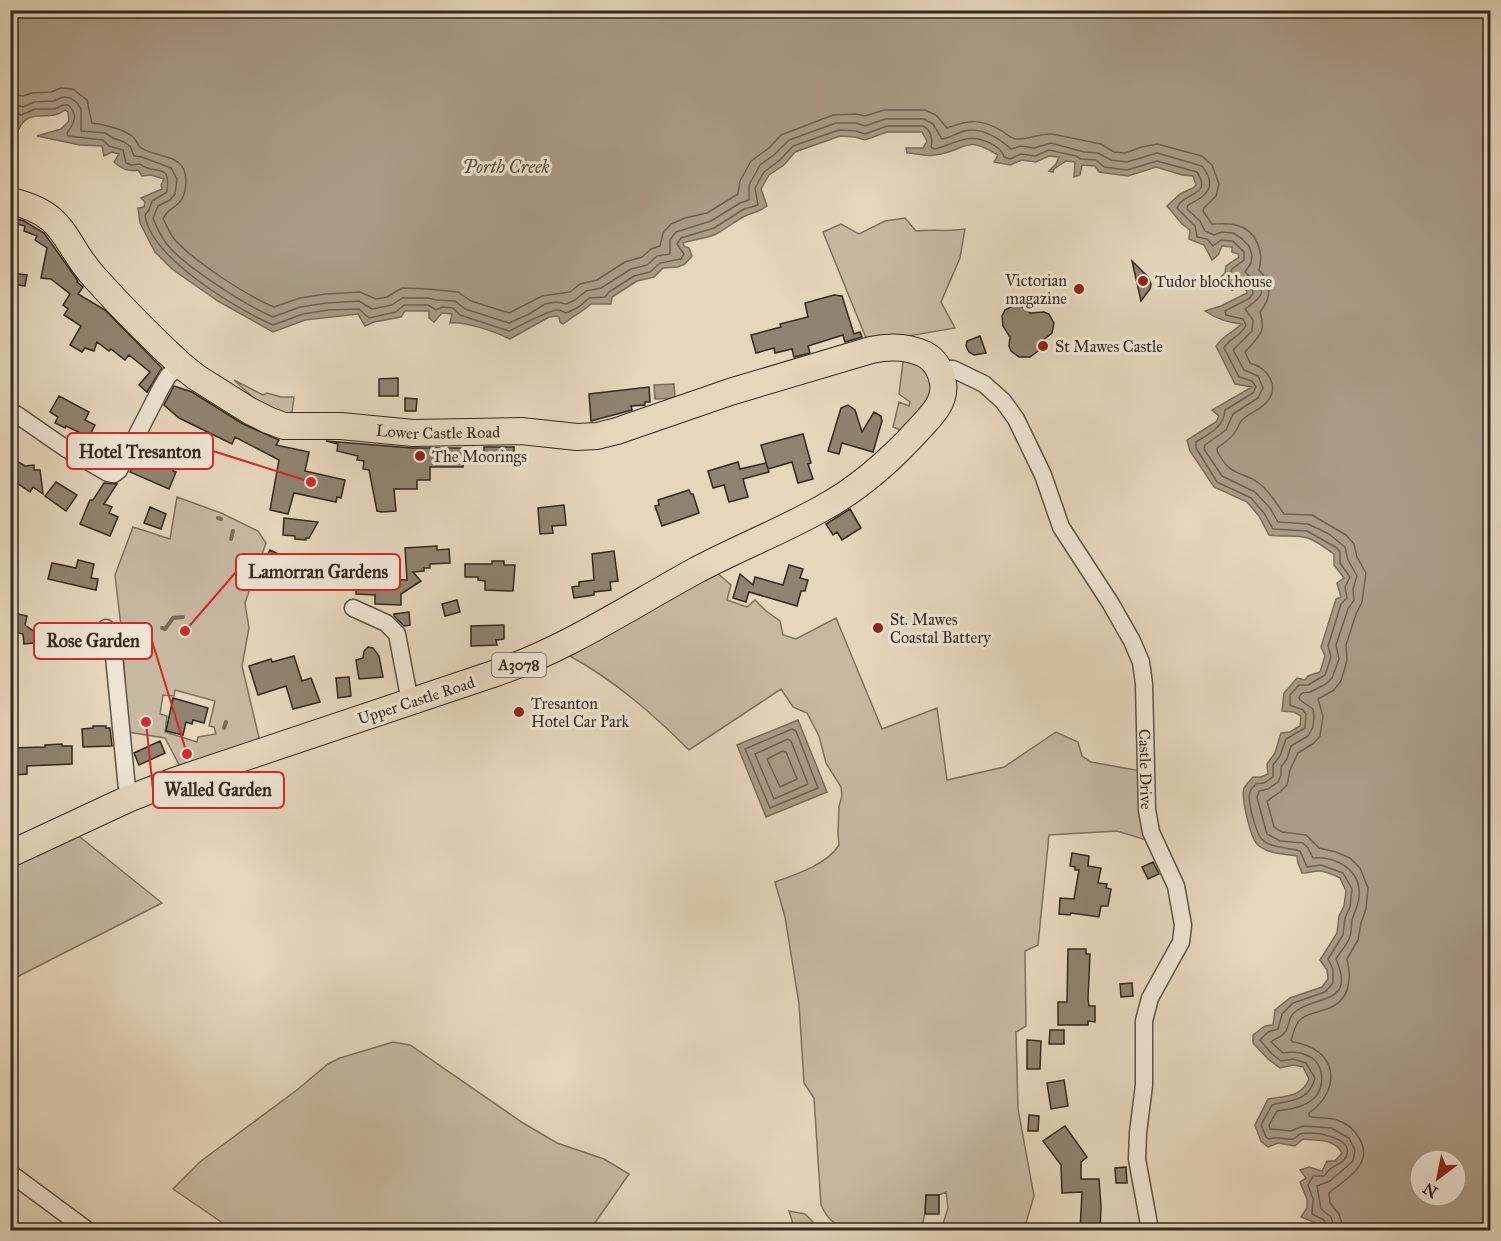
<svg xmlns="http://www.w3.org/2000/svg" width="1501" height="1241" font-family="'IM FELL Great Primer',serif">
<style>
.green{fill:#c7b9a1;stroke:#7e715e;stroke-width:1.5;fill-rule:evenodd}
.water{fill:#a99b86;stroke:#7a6d5c;stroke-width:1.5;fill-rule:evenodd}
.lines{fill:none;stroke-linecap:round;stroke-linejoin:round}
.shore{stroke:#6e6251;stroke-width:1.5}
.stream{stroke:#7a6d5c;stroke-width:4}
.building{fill:#90836f;stroke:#34291c;stroke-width:1.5}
.street-casing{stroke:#605444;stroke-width:19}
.primary-casing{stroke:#34291c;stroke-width:28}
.street{stroke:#eee4d3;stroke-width:16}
.primary{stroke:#e5d6bc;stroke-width:26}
.poi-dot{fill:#8f2418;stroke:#eee4d3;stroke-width:2}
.labels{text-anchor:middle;stroke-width:6;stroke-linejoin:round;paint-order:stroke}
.shield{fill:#eee4d3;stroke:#6c6153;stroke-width:1.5}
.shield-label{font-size:15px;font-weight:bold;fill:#34291c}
.poi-label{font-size:16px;fill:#34291c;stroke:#eee4d3;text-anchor:start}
.street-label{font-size:16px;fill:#34291c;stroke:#eee4d3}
.water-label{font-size:18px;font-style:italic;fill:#574b3c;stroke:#eee4d3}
.leader{fill:none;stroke:#d62828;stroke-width:2}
.callout-dot{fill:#d62828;stroke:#eee4d3;stroke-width:2}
.callout{fill:#eee4d3;stroke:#d62828;stroke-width:2}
.callout-label{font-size:18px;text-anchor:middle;font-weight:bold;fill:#34291c}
</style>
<rect width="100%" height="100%" fill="#e5d6bc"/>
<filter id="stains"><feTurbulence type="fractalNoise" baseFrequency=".00333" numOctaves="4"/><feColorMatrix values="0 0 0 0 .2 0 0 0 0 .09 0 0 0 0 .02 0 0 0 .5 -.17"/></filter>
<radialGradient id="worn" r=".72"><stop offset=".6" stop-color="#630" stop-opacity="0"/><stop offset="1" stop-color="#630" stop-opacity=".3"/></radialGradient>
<path class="green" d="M905 218 916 231C933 229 948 232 965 229L960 258 941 302 955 328 868 343 823 232 841 224 859 234 885 221Z
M904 354 931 368 935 397 903 431 893 427 899 402 909 406 910 402 899 394Z
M234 380 263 395 267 393 281 397H294L292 412 286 415 255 399Z
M177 497 221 513 258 531 266 543 245 603 249 628 242 666 261 746 183 772 165 738 128 732 122 635 115 575 133 527 170 539ZM175 690 215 701 209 726 214 727 216 734 198 737 197 742 165 732 167 716 160 714 163 695 174 696Z
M716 572 731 585 727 600 747 607 755 600 766 611 780 621 783 635 796 639 836 618 882 729 937 708 947 780 1004 767 1056 732 1078 742 1082 756 1091 762 1146 772 1156 843 1117 831 1049 835 1038 945 1025 951 1026 1026 1016 1032 1018 1109 1034 1196 1024 1230H941L948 1208 946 1192 939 1195H926L925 1213 921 1230C899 1230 854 1236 836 1224 828 1219 825 1213 821 1205L814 1098 804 1083 799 1004 785 917 775 882C795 875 828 864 839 845L838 834 839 806 842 796 841 787 826 763 819 736 807 713 793 707 781 689 689 750C652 713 614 680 568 655Z
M75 833 162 903 11 980V865Z
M393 1042 410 1045 523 1123 557 1143 604 1159 629 1174 590 1230H233L173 1189 201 1161 297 1090 328 1064 340 1058Z
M789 1211 805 1214 821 1230H795Z"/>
<path class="water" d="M11 10 1490 11V1230H1323L1319 1224 1301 1217 1307 1208V1199L1300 1182 1306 1178 1300 1170 1309 1167 1322 1171 1327 1161H1335L1342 1153C1334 1138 1318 1141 1303 1139L1295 1146 1278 1143 1268 1147 1261 1141 1255 1125 1268 1099C1286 1096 1302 1097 1309 1079L1303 1067 1293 1065 1280 1068 1268 1059 1253 1043V1035L1265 1026 1273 1025 1275 1010 1290 998 1322 987 1328 979 1327 970 1320 960 1337 933 1339 916 1344 906 1346 891 1340 878C1334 875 1326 871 1319 871 1313 871 1309 873 1302 873L1298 863 1297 856C1284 854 1267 854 1257 844 1250 836 1241 798 1244 788 1246 785 1250 780 1253 777H1261L1268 774 1267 764 1275 753 1281 733 1290 732 1300 726 1301 716 1294 712 1282 711 1284 693 1297 678 1305 680 1308 676 1320 672 1325 656 1321 647 1336 599 1341 597 1337 583 1344 578 1334 565V554C1325 548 1314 538 1303 537 1292 535 1280 537 1269 535L1259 516 1247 502 1214 487 1190 451 1187 440 1216 422 1219 416 1212 410 1252 387 1235 384 1216 346 1222 339 1242 324C1227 322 1217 319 1205 311L1221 306 1247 293V291L1240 286 1232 290 1220 278 1225 273 1226 266 1239 257 1238 254 1232 252V247L1222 246 1218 255 1212 260 1204 245 1189 239 1190 230 1182 224 1167 206 1180 194 1193 188 1196 185 1193 176 1182 175 1156 167 1128 176 1099 172 1095 166 1082 165 1080 175 1074 177 1075 162 1066 161 1054 169 1053 172 1049 171 1056 164 1059 157 1049 156 1036 162 1022 160 1010 165 994 162 998 155C963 134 969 150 935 155 927 157 916 153 907 153L906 148H923L927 141 922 132H887L865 140 855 137 840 136 795 152 784 165 769 175 761 189 767 206C758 213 753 212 745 216 735 221 726 229 716 234 705 239 694 239 683 243L684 246 689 248 692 256 685 264 678 267 663 268 654 277 637 281 612 297 611 304H591C582 312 573 316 563 324L560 322 559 317 557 316 549 317 510 339C496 332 465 321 450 323L452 314 442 313 434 322 429 318V311H405L401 317 374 322 365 326 358 314 305 320 273 332 218 301 172 269 155 252 140 223 138 208 144 207 145 202 141 198 162 189 161 185 164 179 151 175 142 176 138 170C128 172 122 169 114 162L119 154 112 152 104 156 102 146 80 145 37 136 61 129 69 121 68 112 65 110C47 124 28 103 16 135H12L16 125 11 111ZM1420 1160H1456V1196H1420Z
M674 384 675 398 655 399 654 385Z
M798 720 827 792 766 817 737 745Z"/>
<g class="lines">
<path class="shore" d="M10 94 23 96 32 93 51 92 61 88 73 89 87 100 92 123C106 125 121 128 132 136 136 139 137 144 140 147 154 159 186 151 186 181 185 210 170 203 163 219 167 226 170 234 175 240 194 261 247 296 274 307L300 298 326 294 360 292 376 299 387 297 402 288 428 289 458 292 471 301 509 313 542 296 570 292 580 284 597 280 625 262 642 257 651 249 660 246 663 233 671 224 685 218 707 213 738 194 740 181 751 161 769 148 781 135 833 115 856 114 865 116 884 110H925L936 115 947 128C970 120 980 118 1002 131 1005 133 1011 138 1015 139 1028 140 1040 133 1052 134L1101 144 1114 152 1125 153 1142 147 1157 144 1202 156 1212 165 1219 184 1216 196 1204 208 1203 211 1212 224C1220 224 1228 223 1236 225 1257 230 1264 252 1259 270 1272 284 1272 297 1260 312 1267 335 1257 337 1245 352L1250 363C1268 368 1281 387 1266 403 1260 410 1249 413 1242 420 1239 423 1238 429 1235 432 1231 439 1224 443 1217 448V451C1232 479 1240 469 1260 484 1270 492 1277 504 1284 514L1312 515 1346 535 1354 544 1357 557 1366 573 1362 602 1356 614 1346 645 1347 660 1341 681 1334 690 1318 699 1323 716 1320 736 1314 743 1298 753 1290 770 1287 785 1280 792 1267 801 1274 827 1282 832 1306 835 1319 848 1336 852 1350 858 1360 868 1368 888 1366 909 1361 923 1358 940 1347 959C1352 979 1350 1001 1327 1009 1319 1012 1308 1013 1301 1019 1295 1023 1294 1033 1291 1040L1293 1042C1336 1048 1344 1088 1309 1113V1116C1318 1119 1328 1117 1337 1120 1347 1123 1354 1129 1359 1138 1375 1164 1346 1179 1329 1193L1330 1203 1339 1214 1344 1230
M10 103 23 107 34 102 54 101 63 97 71 98 77 103 81 109V131L105 133 113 138 124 142 130 146 134 156 142 157 171 168 177 179 175 194 170 200 158 206 153 218C156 226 161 236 166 243 182 265 247 306 273 317L300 307 327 303 359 301 372 309 392 305 402 298H428L437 300 455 301 465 309 509 323 529 314 545 304 556 302 566 304 575 300 586 291 601 288 631 269 647 265 657 256 670 254V240L676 232 711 221 740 203 749 200V185L760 165 775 154 789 140 836 123H856L865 126 885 119H924L933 124 942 139C950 138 957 133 964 131 981 126 1000 139 1011 149L1021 146 1034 148 1051 143 1084 152 1098 153 1111 160 1127 162 1157 153 1202 166C1218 187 1207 196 1188 205L1187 209 1200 221 1205 231 1214 235 1222 232 1233 233 1241 238 1249 246 1252 255 1251 263 1245 272C1264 290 1270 292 1245 309L1253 320 1252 331 1233 350 1244 370 1258 376 1263 388 1258 398 1233 414 1226 430 1205 445 1204 449 1222 476 1255 492 1270 508 1278 522 1308 524 1329 534 1345 547 1348 560 1357 576 1353 589 1354 600 1348 609 1336 645 1339 659 1332 678 1326 684 1310 692 1302 693 1299 697 1300 700 1313 709 1314 716 1313 727 1308 736 1291 746 1287 759 1281 767V775L1278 782 1268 789 1259 791 1257 798 1267 834 1280 841 1303 843 1308 848 1313 858C1333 856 1356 867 1359 888 1361 900 1355 910 1352 920 1351 926 1352 933 1349 939 1346 946 1340 952 1336 959 1356 1005 1317 995 1296 1011 1288 1017 1290 1023 1286 1031 1282 1037 1276 1038 1271 1042L1283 1053C1291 1052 1298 1051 1306 1055 1324 1061 1327 1087 1313 1099 1303 1108 1289 1109 1277 1111L1269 1125 1270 1129 1291 1131 1303 1126 1331 1128 1349 1138 1355 1150 1353 1161 1330 1181 1317 1186 1321 1209 1331 1217 1335 1230
M10 111 21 115 35 109H55L63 105H68C79 114 74 124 67 133L68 136 103 140 109 146 123 150 126 163 131 165 140 164C156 177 171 160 167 192L152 201 149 210 145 215C150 257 236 309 273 325L303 314 328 310 359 309 369 318 396 312 404 305H428L436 310 442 307 453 308 460 315 509 331C518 327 550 309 558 310 561 310 563 312 566 313L579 307 589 298 605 297 609 292 634 276 650 272 660 263 681 259 684 254 677 244 681 238 714 228 744 209 758 205 755 188 764 172 780 160 793 146 839 130 856 131 865 134 887 126H923C931 130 933 139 931 147L934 149C956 144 969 131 992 144 998 148 1002 150 1004 157L1010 159 1021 154 1035 156 1049 150 1076 156 1081 159 1096 160 1104 167 1127 170 1157 161 1197 172C1213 197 1184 191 1177 208L1195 226 1197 237 1207 239 1213 246 1221 240 1233 241 1244 252V260L1232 269 1229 278 1233 282C1241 279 1252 282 1253 293L1250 298 1225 311 1226 315 1243 319 1246 325C1242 336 1229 338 1224 348L1239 377 1252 381 1256 387 1253 393 1225 410C1224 427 1209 434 1196 442V448L1217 482 1251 498 1264 513 1273 529 1307 531 1337 548 1340 552V563L1350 577 1345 587 1347 598 1341 604 1328 646 1331 657 1325 675 1308 685H1299L1290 695V705L1303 710 1306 714 1305 728 1286 739 1280 756 1273 765V777L1264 783 1256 784C1254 786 1251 789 1250 792 1247 800 1256 836 1264 841 1275 849 1287 847 1300 851L1307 867 1321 865 1343 873 1352 889 1350 907 1345 918 1343 935 1328 959 1333 969V983L1325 992 1293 1003 1282 1014 1278 1029 1268 1032 1260 1040 1272 1054 1281 1061 1293 1059 1306 1063 1315 1078C1308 1103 1292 1099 1272 1105L1261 1125 1266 1137 1269 1139C1281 1135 1284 1141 1293 1139 1295 1139 1298 1135 1300 1134 1311 1130 1352 1137 1347 1154 1345 1164 1335 1164 1330 1169 1328 1171 1326 1174 1324 1176H1313L1308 1185 1313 1199 1312 1214 1324 1220 1328 1230
M792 729 796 731 818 788 770 808 745 749Z
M788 739 791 741 808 784 774 799 755 754Z
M783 751 786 752 797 779 780 787 767 759Z"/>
<path class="stream" d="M218 518 221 519
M231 539 233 531
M162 628 165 629 173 618 183 617
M224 728 226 722"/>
</g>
<path class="building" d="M10 217 24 221 44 233 78 281 77 282 83 287 78 294 105 310 162 368 147 392 139 385 150 372 129 355 125 360 111 349 109 351 97 342 94 351 85 348 82 352 70 345 81 326 64 315 68 309 63 305 70 294 51 279 41 278 47 248 35 240 37 236 24 231 25 226 10 222Z
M1132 261 1148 277 1151 284 1150 289 1141 301Z
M10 273 27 275 25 286 10 284Z
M834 295 842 296 854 334 860 332 862 337 845 342 843 335 808 346 810 353 794 357 792 349 775 353 774 348 756 353 751 335 781 327 780 324 808 317 805 303Z
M1014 305 1024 307 1030 313 1044 312 1049 314 1054 323 1052 333 1042 341 1038 351 1030 357H1019L1011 351 1009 346 1010 337 1003 326 1002 316 1005 310Z
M980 336 986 353 974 355 969 352 966 346 967 341Z
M398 378V396H379V379Z
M174 386 192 392 243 424 279 440 276 445 309 452 305 471 345 480 341 498 337 497 336 502 294 493 288 514 270 510 279 460 235 437 232 444 179 418 164 405Z
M649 387 650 402H645V405L631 406 632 410 591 421 589 394Z
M59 396 89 412 85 420 95 425 89 437 66 426 65 428 55 423 58 417 50 412Z
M405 398 417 399 416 411H405Z
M848 405 855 410 862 432 874 412 881 416 882 421 873 452 842 443 839 454 828 451 841 408Z
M803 434 811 463 808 464 813 479 798 483 792 462 768 469 761 445Z
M326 441 412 448H464L463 467H430V480H417V489H394L396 511 382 512 377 511 369 470 363 469 364 461 357 460 358 456 337 451 338 444Z
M484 447H514V459L484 457Z
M148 455 175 466 173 471 176 472 169 489 130 472 135 463 144 467Z
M10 457 25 466 34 465V470H40L43 494 33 487 30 492 10 478Z
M738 462 740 469 766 463 769 472 743 479 748 497 729 502 724 485 713 488 708 471Z
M56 482 77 495 66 511 45 496Z
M104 483 117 484 104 504 112 507 109 513 118 517 110 536 80 524 90 500H93Z
M689 490 691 494H693L699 513 662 526 655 506 659 505 658 500Z
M564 505 566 525 552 526 553 533 540 534 538 508Z
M150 507 166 514 161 529 144 523Z
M850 509 861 528 842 540 837 532 833 535 826 524Z
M284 518 318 522 309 538H306V540L295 539V536L283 535Z
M437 546V550L449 549 450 563 430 564V568H424V571L413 572 421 581 401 594V605L375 604V595L356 594 357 578 407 580 405 548Z
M270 550 297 563 287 584 273 577 274 574 261 567Z
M614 551 618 581 610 582 611 590 594 592V595L574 598 572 587 579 586V582L594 580 592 554Z
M78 560 94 564 91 578 98 579 96 590 48 579 52 563 76 568Z
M492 561H504V565H515L513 591 485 590V581L478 580V577H465V564H492Z
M789 565 803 569 800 578 808 580 805 591H801L797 606 749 592 746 602 733 598 740 574 753 585 755 577 783 585Z
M457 600 460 612 445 616 442 604Z
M10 612 27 616 25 625 35 632 42 631 44 642 24 644 23 634 10 631Z
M409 612 410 625 404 626 394 616V614Z
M504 625V639L496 640 497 645 471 646V626Z
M368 647 373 648 379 656 383 677 359 679 356 660 363 658 364 651Z
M294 656 302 681 311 678 320 702 293 709 286 686 258 695 249 666 271 659 272 662Z
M349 677 351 696 338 698 336 678Z
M173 698 208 708 204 723 193 720 192 724 186 722 183 735 166 731Z
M93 726H106V728H110L112 746 83 747 82 729 93 728Z
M160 741 165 753 139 765 134 753Z
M62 744V746H72V764L27 766V774L15 775V767H10V748L45 747V745Z
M1072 853 1089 856 1088 866 1101 868 1098 883 1107 884 1106 888 1111 889 1108 906H1101L1099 917 1071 913 1070 915 1059 914 1060 898 1074 899 1079 870H1075V867L1070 866Z
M1153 862 1159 874 1148 879 1142 867Z
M1068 949H1086V954H1090L1088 999 1089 1006H1095V1022L1088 1021V1025H1058V1002H1067Z
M1132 983 1133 996 1121 997 1120 984Z
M1050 1030H1064V1044H1049Z
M1027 1040 1041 1041 1040 1069H1027Z
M1064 1080 1068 1106 1051 1109 1047 1083Z
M1029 1115 1039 1116 1038 1131H1028Z
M1065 1126 1087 1157 1081 1162V1179H1099L1101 1207 1100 1230H1080L1082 1192 1062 1193 1061 1165 1043 1141Z
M1126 1167 1127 1183H1116L1115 1168Z
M926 1195H939V1214H925Z"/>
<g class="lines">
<defs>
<g id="street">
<path id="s1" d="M939 369H953L984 384 1003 401 1016 419 1043 475 1061 527 1111 604 1132 641 1141 662 1144 684 1147 810 1151 832 1176 886 1183 925 1181 942 1150 998 1144 1021V1085L1138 1133 1137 1159 1150 1230"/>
<path d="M10 410 65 448 108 473 114 474 119 470 161 388 168 376 181 365"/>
<path d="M353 608 386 623 397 634 410 702"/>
<path d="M106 628 113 646 128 799"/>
<path d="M10 1173 87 1230"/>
</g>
<g id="primary">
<path id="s2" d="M10 201C69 214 62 243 96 279 123 309 152 338 181 365L196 377 250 411 268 420 284 426H341L413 433 521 431 577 437 597 436 617 431 730 392 871 350C889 346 907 346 924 354 936 360 941 370 943 383 946 402 931 416 919 429 891 460 858 489 821 509 780 532 736 549 695 571 629 607 565 650 493 674L174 781 128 799 10 854"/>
</g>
</defs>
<use href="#street" class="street-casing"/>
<use href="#primary" class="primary-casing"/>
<use href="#street" class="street"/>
<use href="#primary" class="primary"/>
</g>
<g class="poi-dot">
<circle cx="1143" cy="281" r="6"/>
<circle cx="1079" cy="289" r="6"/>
<circle cx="1043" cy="346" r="6"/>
<circle cx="420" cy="456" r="6"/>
<circle cx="878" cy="628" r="6"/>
<circle cx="519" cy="712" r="6"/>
</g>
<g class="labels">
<rect class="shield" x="492" y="653" width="54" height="24" rx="4.5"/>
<g class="shield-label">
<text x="519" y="670">A3078</text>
</g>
<g class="poi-label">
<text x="1067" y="286" text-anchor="end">Victorian<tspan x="1067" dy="18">magazine</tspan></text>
<text x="1155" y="287">Tudor blockhouse</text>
<text x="1055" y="352">St Mawes Castle</text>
<text x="432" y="462">The Moorings</text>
<text x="890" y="625">St. Mawes<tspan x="890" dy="18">Coastal Battery</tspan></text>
<text x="531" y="709">Tresanton<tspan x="531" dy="18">Hotel Car Park</tspan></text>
</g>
<g class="street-label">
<text dy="6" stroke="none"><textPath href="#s2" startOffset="516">Lower Castle Road</textPath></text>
<text transform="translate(416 700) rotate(-18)" y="6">Upper Castle Road</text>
<text dy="6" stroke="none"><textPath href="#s1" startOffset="478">Castle Drive</textPath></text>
</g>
<g class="water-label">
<text x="506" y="173">Porth Creek</text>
</g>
</g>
<path class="leader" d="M311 482L213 451M185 631L236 572M187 754L152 641M146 722L153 790"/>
<g class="callout-dot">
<circle cx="311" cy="482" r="6"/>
<circle cx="185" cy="631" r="6"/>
<circle cx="187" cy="754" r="6"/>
<circle cx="146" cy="722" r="6"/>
</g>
<g class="callout">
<rect x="67" y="433" width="146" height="36" rx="6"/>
<rect x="236" y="554" width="164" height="36" rx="6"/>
<rect x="34" y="623" width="118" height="36" rx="6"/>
<rect x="153" y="772" width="131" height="36" rx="6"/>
</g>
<g class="callout-label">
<text x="140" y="458">Hotel Tresanton</text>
<text x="318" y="578">Lamorran Gardens</text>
<text x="93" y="647">Rose Garden</text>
<text x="218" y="796">Walled Garden</text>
</g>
<rect width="1501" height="1241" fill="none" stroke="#e5d6bc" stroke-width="36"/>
<rect x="12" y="12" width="1477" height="1217" fill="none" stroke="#34291c" stroke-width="3"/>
<rect x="18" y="18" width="1465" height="1205" fill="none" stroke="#34291c" stroke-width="1.5"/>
<g transform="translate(1438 1178) rotate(212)"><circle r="28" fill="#eee4d3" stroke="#a4998a" stroke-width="1.5"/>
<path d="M0-4.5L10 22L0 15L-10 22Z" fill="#8f2418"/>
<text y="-9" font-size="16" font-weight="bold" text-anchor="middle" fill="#34291c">N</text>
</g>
<rect width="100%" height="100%" filter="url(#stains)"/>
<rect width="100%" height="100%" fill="url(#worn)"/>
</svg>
